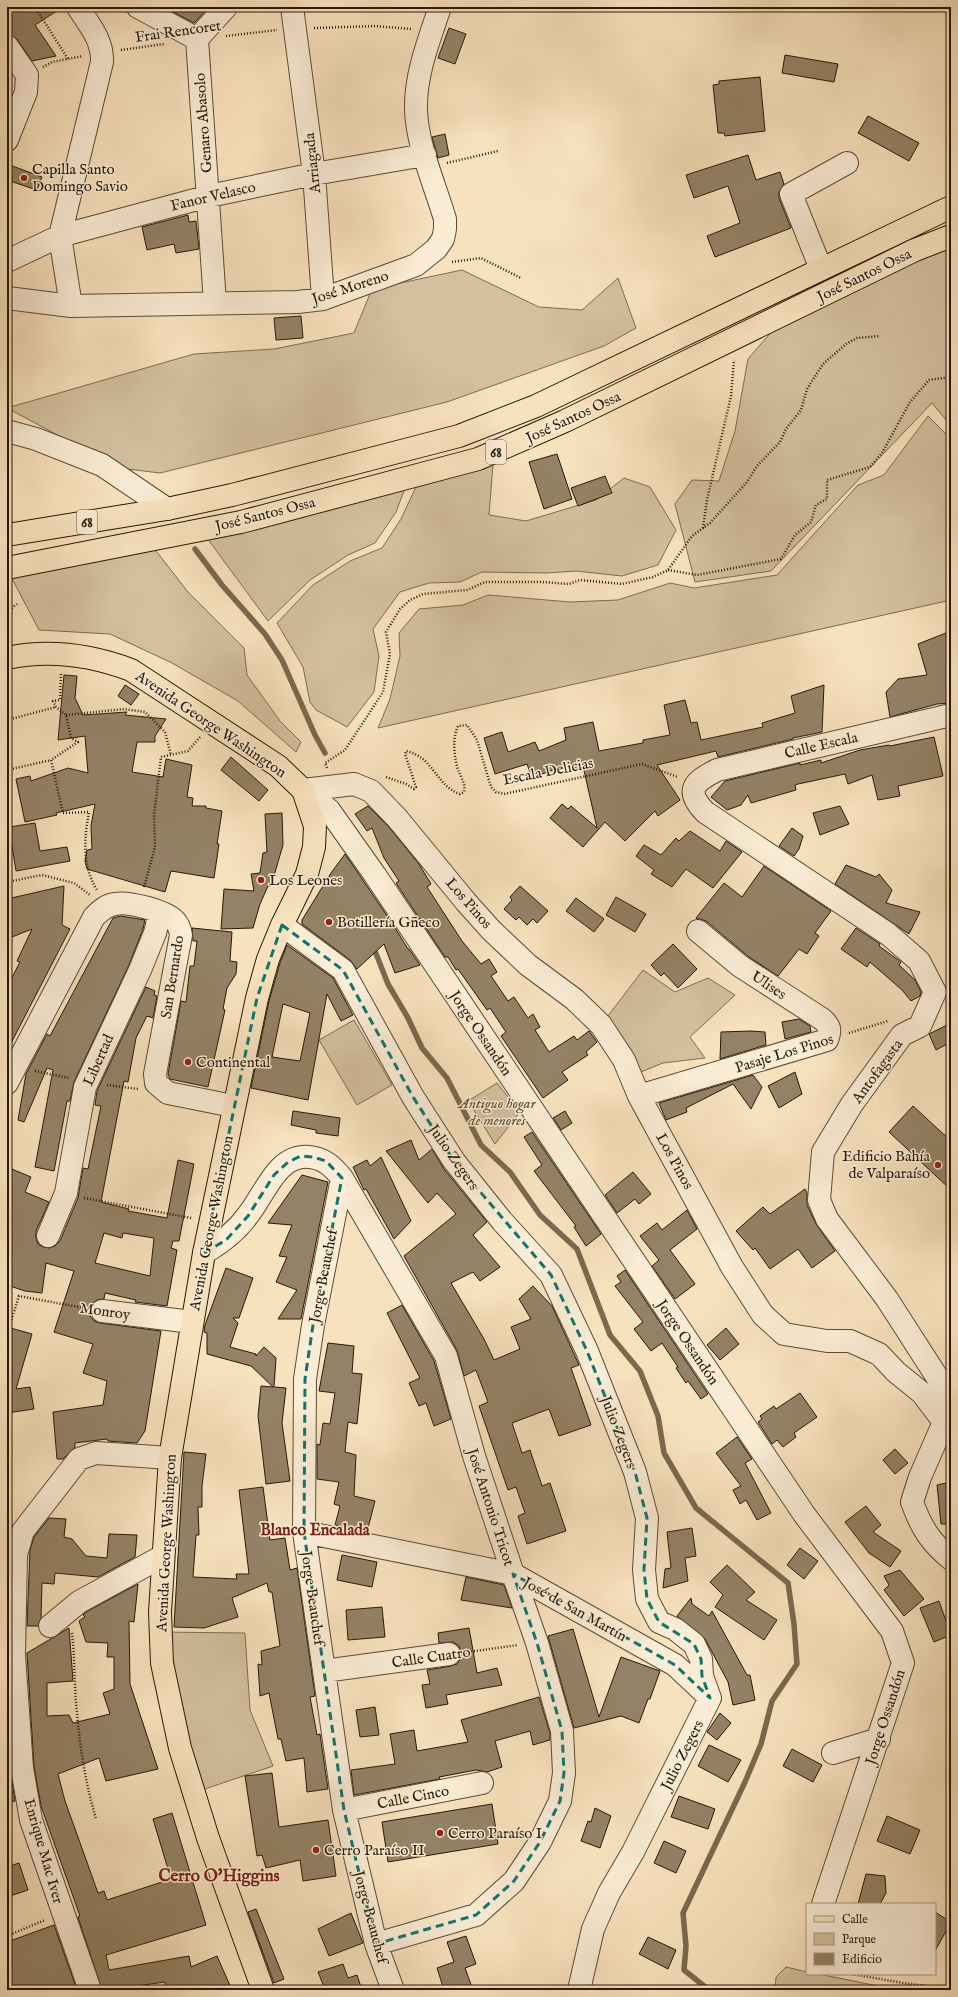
<svg xmlns="http://www.w3.org/2000/svg" width="958" height="1997" font-family="'IM FELL English',serif">
<style>
.green{fill:#d4c09f;stroke:#7e6c52}
.lines{fill:none;stroke-linecap:round;stroke-linejoin:round}
.stream{stroke:#7a694f;stroke-width:5.5}
.building{fill:#948266;stroke:#271906;fill-rule:evenodd}
.minor-casing{stroke:#5b4b34;stroke-width:24}
.major-casing{stroke:#271906;stroke-width:24}
.highway-casing{stroke:#271906;stroke-width:24}
.path{stroke:#271906;stroke-width:2.5;stroke-dasharray:1 2;stroke-linecap:butt}
.minor{stroke:#faecd5;stroke-width:22}
.major{stroke:#f8e2be;stroke-width:22}
.highway{stroke:#f8e2be;stroke-width:22}
.marked{fill:none;stroke:#0f766e;stroke-width:3;stroke-dasharray:8 5;stroke-linejoin:round}
.poi-dot{fill:#8f2418;stroke:#faecd5;stroke-width:1.5}
.labels{text-anchor:middle;stroke-width:3;stroke-linejoin:round;paint-order:stroke}
.shield{fill:#faecd5;stroke:#665844;stroke-width:1}
.shield-label{font-size:14px;font-weight:bold;fill:#271906}
.street-label{font-size:15px;fill:#271906;stroke:#faecd5}
.poi-label{font-size:15px;fill:#271906;stroke:#faecd5;text-anchor:start}
.park-label{font-size:15px;font-style:italic;fill:#5b4b34;stroke:#faecd5}
.neighbourhood-label{font-size:16px;font-weight:bold;fill:#7a1f14;stroke:#faecd5}
.quarter-label{font-size:17px;font-weight:bold;fill:#7a1f14;stroke:#faecd5}
</style>
<rect width="100%" height="100%" fill="#f8e2be"/>
<filter id="stains"><feTurbulence type="fractalNoise" baseFrequency=".005" numOctaves="4"/><feColorMatrix values="0 0 0 0 .2 0 0 0 0 .09 0 0 0 0 .02 0 0 0 .5 -.17"/></filter>
<radialGradient id="worn" r=".72"><stop offset=".6" stop-color="#630" stop-opacity="0"/><stop offset="1" stop-color="#630" stop-opacity=".3"/></radialGradient>
<path class="green" d="M951 248V426L932 403 771 571 695 582 675 504 692 480 719 481 735 431 748 359 772 331 906 265Z
M462 270 539 307 582 310 618 278 636 328 604 346 447 402 160 473 119 468 7 408 194 354 274 349 354 333 372 289Z
M928 416 949 437 946 467H951V600L378 728 390 699 400 656 399 633 419 609 463 605 488 595 570 602 618 600 670 583 694 588 777 575 858 485 884 475Z
M493 464 489 515 526 521 596 500 624 478 650 487 676 530 658 565 622 576 576 571 547 573 482 572 460 582 429 583 400 592 373 629 379 656 374 692 347 727 316 710 310 702 303 667 277 623 313 585 350 561 382 548 401 519 416 487Z
M405 488 396 512 375 543 348 555 310 580 268 621 207 538Z
M153 547 188 592 244 648 247 675 280 721 301 742 296 752 238 701 172 663 110 634 39 630 8 571Z
M643 970 675 992 708 978 735 995 690 1037 705 1058 663 1063 631 1076 601 1025Z
M354 1020 392 1085 357 1105 319 1040Z
M497 1083 520 1112 495 1144 468 1101Z
M159 1632 245 1633 250 1710 273 1766 193 1793Z
M786 1967 807 1972V1974H819L898 1990H775L776 1977Z"/>
<g class="lines">
<path class="stream" d="M195 549 222 585 265 634 282 660 315 735 325 753
M373 946 388 984 408 1018 422 1048 447 1078 481 1145 510 1172 540 1215 577 1249 610 1335 640 1371 658 1416 664 1453 696 1508 788 1583 794 1624 797 1664 772 1701 761 1744 745 1782 683 1913 686 1946 684 1970 709 1990"/>
</g>
<path class="building" d="M7 7H63L35 25 56 56 32 61 17 39 7 34Z
M164 7H209L194 23Z
M449 28 466 34 455 64 438 58Z
M785 55 838 64 834 82 782 73Z
M760 77 765 131 725 136 724 133H718L713 85 719 84V81Z
M868 116 919 143 909 161 858 133Z
M445 134 449 155 438 158 432 137Z
M748 155 756 180 780 172 784 184 779 192V198L791 228 715 257 707 236 740 223 728 186 694 198 686 175Z
M7 164 42 177 37 190 7 180Z
M188 215 189 222 196 221 199 249 176 253 174 244 147 250 142 227Z
M301 316 303 338 276 340 274 318Z
M557 454 572 499 544 509 529 462Z
M605 476 612 493 578 506 571 488Z
M951 631V703L937 704 890 717 886 692 898 679 927 675 918 644Z
M64 675 77 676 75 698 83 715 127 712 125 715 166 719 155 736V742H137L132 772 163 777 166 759 192 765 187 797 193 798 192 806H206V808L222 811 217 844H219L214 878 171 871 165 892 87 869 85 861 87 850 92 849 91 826 95 804 56 813 57 815 25 822 16 779 30 776 31 781 68 768 88 773 85 736 58 740Z
M125 685 139 694 131 705 118 696Z
M824 685 822 732 793 738V739L718 757 716 751 657 765 680 800 658 816 655 811 625 841 605 822 583 847 550 818 562 804 568 809 571 806 597 828 583 766 572 769 571 763 532 778 527 764 495 774 484 738 502 732 508 752 535 742 539 751 566 740 564 728 593 722 599 751 643 743V740L670 735 664 705 685 700 691 723 697 722 701 740 763 727 762 723 795 713 791 696Z
M934 737 943 776 898 786 900 796 878 800 872 775 848 784 845 774 798 784 795 785 796 790 751 803 748 795 741 805 727 810 711 797 725 781 800 763V765L821 760V763L860 750 889 745 890 746Z
M231 757 268 790 259 801 221 770Z
M368 806 388 826 419 864 431 884 427 887 462 941 481 964 489 959 497 972 491 976 508 1001 514 997 528 1018 533 1014 540 1027 535 1030 549 1052 574 1036 577 1040 589 1031 597 1042 586 1052 588 1055 562 1072 568 1080 543 1098 501 1036 506 1032 490 1008 487 1010 458 969 456 970 448 957H445L396 883 399 881 384 858 372 828 367 831 355 814Z
M840 806 849 824 820 835 813 813Z
M282 813 283 845 271 886H268L260 904 253 928 221 929 224 889 254 891 251 874 260 873 263 853 267 852 265 814Z
M35 823 40 851 67 847 70 861 16 871 9 827Z
M792 828 803 836 799 849 794 856 779 846Z
M690 831 720 851 726 841 742 852 713 888 686 869 672 887 651 874 654 870 636 856 644 845 661 855 676 838 679 841Z
M345 854 392 923 408 949H409L420 965 395 973 384 944 357 969 350 960 302 924V920L331 873Z
M846 865 876 877 879 874 892 890 886 903 920 912 909 934 835 884Z
M764 866 831 911 815 933 819 936 807 954 799 949 778 976 749 957 706 921 696 918 724 883 742 897Z
M64 886 62 925 70 929 7 1051V987L20 962 17 961 32 929 7 939V899Z
M520 886 548 911 537 923 533 919 527 925 519 917 516 920 504 909 512 900 510 897Z
M616 897 646 914 635 932 606 915Z
M576 898 604 919 594 932 566 911Z
M121 916 145 920 143 929 129 965 74 1082 70 1101H67L54 1171 35 1167 53 1070 47 1068 24 1122 18 1120 26 1074 47 1034 50 1036 113 918Z
M192 928 232 932 230 961 237 962 236 974 227 988 223 1009 225 1010 208 1087 170 1079 168 1074 181 1001 186 1002 190 966H194L197 941H193Z
M856 928 880 944 879 946 901 962 899 965 915 980 921 992 920 996 911 1001 902 990 870 962 867 967 841 949Z
M673 944 697 969 678 988 664 973 661 976 651 965Z
M287 945 333 978 353 1015 341 1021 327 994 308 1100 251 1088 269 1001 280 963ZM283 1004 310 1013 300 1061 272 1057Z
M146 987 155 991 154 995 157 996 153 1018 147 1016 136 1038 128 1082 124 1081 101 1202 129 1209 128 1211 167 1218 178 1160 194 1164 179 1241H173L171 1248 177 1250 167 1306 135 1302 136 1300 105 1293 104 1299 97 1300 92 1304 90 1310V1316L94 1321 100 1323 161 1331 145 1431 137 1443 108 1441 107 1439 75 1443V1447L63 1459H57L53 1412 103 1405 107 1381 83 1373 93 1344 54 1332 74 1271 46 1263 42 1293 25 1291 7 1285V1167L31 1177 25 1192 49 1202 36 1231V1238L38 1244 43 1247 49 1248 55 1246 60 1241 78 1198 83 1168 88 1169 101 1106 95 1105 97 1091ZM104 1233 122 1238 123 1233 154 1238 150 1276 95 1263Z
M799 1019 810 1026 811 1032 785 1039 782 1022Z
M951 1023V1042L936 1050 929 1034Z
M751 1031 765 1032 766 1045 720 1059 721 1032Z
M795 1072 802 1094 779 1108 768 1086Z
M753 1075 762 1087 751 1109 733 1084 686 1108 687 1112 666 1120 659 1103Z
M913 1106 951 1141V1190L889 1132Z
M293 1111 340 1118 338 1136 316 1133V1130L291 1125Z
M565 1111 572 1123 561 1130 553 1118Z
M532 1132 601 1234 586 1246 574 1227 576 1226 534 1171 542 1165 524 1137Z
M411 1140 419 1160 432 1149 444 1169 487 1222 473 1235 500 1267 480 1281 473 1272 451 1283 484 1339 494 1360 520 1349 511 1327 531 1319 519 1299 533 1286 552 1306 579 1365 571 1368 591 1425 559 1436 549 1409 512 1423 522 1453 530 1450 542 1486 550 1483 566 1531 527 1544 518 1516 525 1513 516 1487 508 1490 479 1406 488 1402 476 1370 464 1376 457 1350 404 1256 456 1214 437 1193 428 1203 386 1151Z
M381 1157 411 1221 394 1239 366 1189 364 1190 353 1167 367 1160 370 1166Z
M633 1172 651 1194 639 1204 635 1199 617 1213 605 1195Z
M302 1175 328 1182 301 1319H278L297 1290 276 1282 287 1257 279 1256 292 1225 268 1223Z
M805 1189 807 1193V1205L816 1224 835 1251 812 1268 798 1249 770 1269 755 1248 753 1250 736 1231 763 1207 770 1214Z
M687 1210 697 1229 670 1250 695 1284 675 1299 652 1266 659 1260 640 1236 657 1223 662 1230Z
M226 1268 253 1278 239 1318H233L238 1323 230 1347 256 1354V1356L264 1347 276 1358 274 1387 286 1388 282 1423 290 1481 266 1484 258 1416 261 1386 273 1387 251 1366 207 1354V1333L204 1332 205 1325Z
M625 1270 708 1394 701 1399 688 1381 686 1383 676 1368 678 1367 662 1343 651 1351 634 1329 643 1322 615 1286 621 1282 617 1276Z
M402 1305 434 1361 451 1419 434 1426 426 1403 419 1406 409 1383 420 1378 387 1313Z
M7 1327 32 1334 16 1389 30 1387 34 1409 7 1413Z
M726 1328 739 1344 720 1360 707 1345Z
M328 1343 354 1346 352 1373 362 1374 357 1424 348 1422 345 1452 356 1455 354 1496 375 1501 367 1532 335 1525 340 1506 334 1504 339 1482 317 1479V1444L320 1445 323 1423 330 1424 335 1393 319 1391Z
M800 1393 817 1417 794 1433 796 1437 783 1447 777 1440 772 1444 758 1422 762 1419 760 1416 774 1406 776 1409Z
M737 1437 752 1459 745 1463 771 1513 757 1520 746 1500 740 1504 733 1490 741 1486 716 1453Z
M895 1449 908 1463 895 1474 883 1460Z
M184 1452 206 1454 202 1486V1507H198L199 1535H196L193 1577 237 1579 236 1574H249L239 1490 263 1487 270 1540 285 1538 290 1570 297 1568 315 1696 310 1697 317 1735 320 1734 328 1789 307 1792 304 1758 286 1761 281 1739H278L269 1693 260 1696 258 1664 262 1665 261 1651 280 1646 272 1592H269L267 1583 232 1598 238 1617 204 1628 174 1627Z
M951 1482V1524H941L937 1485Z
M866 1506 881 1525 873 1532 901 1551 890 1567 869 1553 845 1522Z
M49 1518 66 1519 64 1537 72 1539 86 1556 107 1558 109 1534 137 1535 135 1557 98 1577 55 1573 54 1584 42 1583 41 1618 38 1626H27L30 1550 34 1537Z
M692 1528 696 1556 685 1558 688 1581 663 1588 665 1569 671 1568 667 1532Z
M800 1548 818 1561 804 1579 787 1565Z
M342 1555 377 1562 372 1587 337 1580Z
M727 1565 755 1592 746 1600 777 1620 764 1640 715 1607 723 1595 710 1582Z
M900 1570 924 1599 904 1616 884 1590 889 1585 884 1576Z
M466 1577 504 1585 512 1608 461 1600Z
M138 1584 134 1622 129 1621 130 1684 158 1769 106 1781 99 1758 58 1774 65 1801 98 1893 104 1891 107 1900 171 1879 153 1819 172 1813 206 1925 106 1955 109 1970 189 1956 191 1967 217 1956 232 1990H166L165 1982 122 1988 123 1990H102L78 1917 80 1916 41 1806 34 1766 27 1653 69 1628 73 1681 47 1683V1716L69 1715 73 1723 110 1714 103 1693 114 1689V1657H107L108 1643 86 1642 79 1621 85 1617 83 1615 86 1612Z
M691 1598 692 1604 709 1616 712 1611 747 1675H750L755 1700 733 1705 728 1682 705 1639 677 1616Z
M939 1601 951 1635 934 1642 920 1608Z
M382 1607 385 1637 348 1640 346 1610Z
M469 1628 477 1673 497 1668 502 1685 446 1695 448 1704 426 1708 422 1685 430 1684 427 1670 451 1666 457 1664 461 1658V1652L459 1646 453 1642 439 1643 438 1633Z
M573 1629 599 1717 621 1657 660 1671 650 1699H648L639 1723 621 1716 574 1728 548 1636Z
M539 1697 550 1733V1740L533 1745 530 1731 495 1741 502 1767 487 1772 476 1770 439 1777 440 1779 354 1795 351 1770 395 1764 390 1734 414 1730 417 1751 468 1742 461 1720Z
M375 1707 379 1735 360 1737 356 1710Z
M720 1713 731 1723 717 1740 707 1732Z
M7 1733 10 1769 15 1801 7 1803Z
M709 1745 741 1760 728 1782 698 1766Z
M792 1749 822 1765 813 1782 783 1766Z
M272 1773 279 1827 328 1820 336 1876 303 1881 300 1860 266 1868 262 1855 257 1856 245 1776Z
M679 1796 715 1809 708 1829 671 1817Z
M492 1804 498 1844 388 1862 382 1822Z
M595 1808 611 1816 600 1848 581 1841 588 1821 591 1822Z
M887 1816 920 1830 910 1854 877 1841Z
M664 1841 686 1851 676 1873 654 1863Z
M19 1863 28 1890 7 1897V1867Z
M866 1874 885 1876 886 1893 880 1904H858Z
M256 1909 284 1979 274 1983 248 1912Z
M935 1912 951 1922 935 1951Z
M351 1913 363 1943 329 1956 318 1929Z
M54 1925 77 1990H29L26 1985 7 1990V1942Z
M466 1936 476 1964 465 1968 473 1990H444L437 1968 454 1962 447 1942Z
M648 1937 676 1950 668 1969 639 1954Z
M343 1964 348 1978 357 1975 362 1990H320V1988L324 1987 318 1972Z"/>
<g class="lines">
<defs>
<path id="minor" d="M138 7 197 39
M292 7 314 174 323 299
M197 39 215 303
M197 39 226 7
M7 46 27 75 26 92 7 140
M7 261 60 236 209 196 314 174 425 155
M821 269 791 194 847 163
M7 298 71 306 298 302 323 299 416 265 436 249 443 239 445 229V219C435 185 417 145 416 110 415 75 429 40 440 7
M71 306 60 236 102 62C103 40 89 25 78 7
M7 431 36 439 102 465 167 509
M303 790 329 810 375 875 804 1514 892 1631 903 1663 823 1904
M303 790 354 784 371 791 397 818 466 902 491 930 528 965 574 999 601 1025 624 1060 639 1096 732 1267 763 1315 784 1334 827 1341H850L879 1354 896 1372 922 1393 944 1422 920 1477 912 1502C921 1527 930 1542 951 1559
M282 925 343 970 413 1097 454 1161 502 1221 551 1275 587 1351 635 1472 647 1518 644 1570 647 1599 659 1622 675 1629 694 1644 701 1659 702 1676 710 1698 633 1852 609 1893 593 1929 579 1990
M7 1083 94 917C100 911 106 905 115 904 128 901 166 911 175 921 179 925 180 929 181 935L155 1074 156 1083 168 1093 233 1106
M639 1096 827 1040C831 1030 830 1026 822 1019L740 966 698 931
M342 1178 313 1325 305 1379 304 1532 344 1810 376 1944 393 1990
M48 1236 66 1193 85 1087 140 970 155 933 160 913
M204 1253C221 1243 236 1232 248 1215 265 1194 277 1154 309 1157 324 1158 333 1167 342 1178L446 1356 474 1456 513 1574 537 1643 562 1731 564 1773 560 1801 540 1842 514 1881 476 1915 376 1944
M102 1311 192 1322
M944 1422 946 1396 939 1380 887 1299 827 1219 819 1200 823 1152 852 1104 902 1035 920 1026 935 992 919 961 888 934 705 812C684 790 694 782 717 770L951 715
M304 1532 513 1574 675 1665 708 1696
M50 1626 79 1602 163 1556
M324 1671 449 1654
M833 1753 879 1739
M344 1810 482 1783
M90 1990 31 1820 22 1768 14 1655 16 1555 23 1531 79 1459 96 1453 170 1458"/>
<path id="major" d="M7 658C50 649 91 655 131 670L278 766 303 790 315 826 314 847 307 874 282 925 268 959 257 998 204 1253 170 1458 160 1612 162 1663 180 1748 208 1838 263 1990"/>
<path id="highway" d="M7 535 167 509 232 495 459 436 536 406 951 207
M7 568 241 522 478 459 565 421 915 250 951 236"/>
</defs>
<use href="#minor" class="minor-casing"/>
<use href="#major" class="major-casing"/>
<use href="#highway" class="highway-casing"/>
<path class="path" d="M35 7 68 59
M314 28 375 26 412 29
M226 36 277 30
M121 50 164 44
M43 67 52 62 83 56
M447 163 498 151
M452 262 481 258 521 278
M951 388V390
M951 405V412
M703 528 707 500 731 396 734 360
M668 570 697 575 781 559 795 535 811 522 816 505 827 499V480L870 467 882 453 910 402 929 380 951 377
M7 612 17 604
M61 674 60 700 53 701 56 707 66 715 71 738 78 742 51 760 63 813 89 812C84 839 82 866 97 890
M66 715 124 709 145 712 165 732 171 755
M7 720 56 707
M327 768 325 763 345 750 383 692 390 654 386 632 400 609 410 600 423 594 467 590 485 582H542L569 584 580 580 622 584 653 577 668 570 692 536 710 523 747 482 757 466 780 442 786 429 801 410 807 389 823 364 846 344 857 338 880 336
M7 770 51 760
M386 777 406 784 414 789 416 787 405 754 406 751C434 757 436 786 460 794L464 792C466 785 461 777 458 770 454 756 452 739 458 726L467 725 477 740 491 787 496 792 504 794 642 764 678 777
M7 882 42 875 74 883 90 895
M144 887 155 847 154 815 161 757 188 751 200 737
M849 1033 888 1021
M35 1071 69 1078
M107 1085 138 1089
M84 1198 191 1218
M7 1334 19 1296 84 1308
M72 1633C75 1659 74 1686 77 1713 80 1749 86 1785 96 1819
M468 1652 518 1645
M7 1936 45 1920
M852 1974 903 1983 951 1989"/>
<use href="#minor" class="minor"/>
<use href="#major" class="major"/>
<use href="#highway" class="highway"/>
</g>
<path class="marked" d="M282 925 343 970 413 1097 454 1161 551 1275 587 1351 635 1472 647 1518 644 1570 647 1599 659 1622 694 1644 701 1659 702 1676 710 1698 675 1665 513 1574 537 1643 562 1731 564 1773 560 1801 540 1842 514 1881 476 1915 376 1944 344 1810 304 1532 305 1379 313 1325 342 1178 326 1161 313 1157 301 1156 288 1162 274 1175 248 1216 226 1240 204 1253 257 998Z"/>
<g class="poi-dot">
<circle cx="24" cy="178" r="4"/>
<circle cx="261" cy="880" r="4"/>
<circle cx="329" cy="922" r="4"/>
<circle cx="188" cy="1062" r="4"/>
<circle cx="938" cy="1165" r="4"/>
<circle cx="440" cy="1833" r="4"/>
<circle cx="316" cy="1850" r="4"/>
</g>
<g class="labels">
<g class="shield">
<rect x="486" y="440" width="20" height="24" rx="3"/>
<rect x="77" y="510" width="20" height="24" rx="3"/>
</g>
<g class="shield-label">
<text x="496" y="457">68</text>
<text x="87" y="527">68</text>
</g>
<g class="street-label">
<text transform="translate(178 31) rotate(-8)" y="5">Frai Rencoret</text>
<text transform="translate(203 123) rotate(-94)" y="5">Genaro Abasolo</text>
<text transform="translate(312 163) rotate(-96)" y="5">Arriagada</text>
<text transform="translate(213 196) rotate(-13)" y="5">Fanor Velasco</text>
<text transform="translate(864 275) rotate(-26)" y="5">José Santos Ossa</text>
<text transform="translate(350 287) rotate(-18)" y="5">José Moreno</text>
<text transform="translate(573 417) rotate(-25)" y="5">José Santos Ossa</text>
<text transform="translate(265 514) rotate(-14)" y="5">José Santos Ossa</text>
<text transform="translate(211 724) rotate(34)" y="5">Avenida George Washington</text>
<text transform="translate(821 745) rotate(-13)" y="5">Calle Escala</text>
<text transform="translate(548 771) rotate(-11)" y="5">Escala Delicias</text>
<text transform="translate(469 903) rotate(49)" y="5">Los Pinos</text>
<text transform="translate(172 977) rotate(-81)" y="5">San Bernardo</text>
<text transform="translate(769 985) rotate(34)" y="5">Ulises</text>
<text transform="translate(481 1033) rotate(56)" y="5">Jorge Ossandón</text>
<text transform="translate(784 1053) rotate(-17)" y="5">Pasaje Los Pinos</text>
<text transform="translate(98 1060) rotate(-66)" y="5">Libertad</text>
<text transform="translate(877 1071) rotate(-54)" y="5">Antofagasta</text>
<text transform="translate(454 1157) rotate(55)" y="5">Julio Zegers</text>
<text transform="translate(675 1161) rotate(61)" y="5">Los Pinos</text>
<text transform="translate(211 1223) rotate(-79)" y="5">Avenida George Washington</text>
<text transform="translate(323 1276) rotate(-79)" y="5">Jorge Beauchef</text>
<text transform="translate(105 1311) rotate(8)" y="5">Monroy</text>
<text transform="translate(688 1342) rotate(56)" y="5">Jorge Ossandón</text>
<text transform="translate(619 1432) rotate(69)" y="5">Julio Zegers</text>
<text transform="translate(491 1507) rotate(72)" y="5">José Antonio Tricot</text>
<text transform="translate(166 1543) rotate(-87)" y="5">Avenida George Washington</text>
<text transform="translate(313 1598) rotate(82)" y="5">Jorge Beauchef</text>
<text transform="translate(575 1609) rotate(29)" y="5">José de San Martín</text>
<text transform="translate(431 1657) rotate(-8)" y="5">Calle Cuatro</text>
<text transform="translate(885 1717) rotate(-72)" y="5">Jorge Ossandón</text>
<text transform="translate(682 1755) rotate(-63)" y="5">Julio Zegers</text>
<text transform="translate(413 1797) rotate(-11)" y="5">Calle Cinco</text>
<text transform="translate(44 1851) rotate(74)" y="5">Enrique Mac Iver</text>
<text transform="translate(371 1917) rotate(75)" y="5">Jorge Beauchef</text>
</g>
<g class="poi-label">
<text x="32" y="174">Capilla Santo<tspan x="32" dy="17">Domingo Savio</tspan></text>
<text x="269" y="885">Los Leones</text>
<text x="337" y="927">Botillería Gñeco</text>
<text x="196" y="1067">Continental</text>
<text x="930" y="1161" text-anchor="end">Edificio Bahía<tspan x="930" dy="17">de Valparaíso</tspan></text>
<text x="448" y="1838">Cerro Paraíso I</text>
<text x="324" y="1855">Cerro Paraíso II</text>
</g>
<g class="park-label">
<text x="497" y="1108">Antiguo hogar<tspan x="497" dy="17">de menores</tspan></text>
</g>
<g class="neighbourhood-label">
<text x="315" y="1535">Blanco Encalada</text>
</g>
<g class="quarter-label">
<text x="219" y="1881">Cerro O'Higgins</text>
</g>
</g>
<rect width="958" height="1997" fill="none" stroke="#f8e2be" stroke-width="24"/>
<rect x="8" y="8" width="942" height="1981" fill="none" stroke="#271906" stroke-width="2"/>
<rect x="12" y="12" width="934" height="1973" fill="none" stroke="#271906"/>
<rect x="806" y="1903" width="130" height="72" fill="#faecd5" stroke="#a69882"/>
<rect x="814" y="1916" width="20" height="6" fill="#f8e2be" stroke="#a69882"/>
<text x="842" y="1923" font-size="12" fill="#271906">Calle</text>
<rect x="814" y="1933" width="20" height="12" fill="#d4c09f" stroke="#a69882"/>
<text x="842" y="1943" font-size="12" fill="#271906">Parque</text>
<rect x="814" y="1953" width="20" height="12" fill="#948266" stroke="#a69882"/>
<text x="842" y="1963" font-size="12" fill="#271906">Edificio</text>
<rect width="100%" height="100%" filter="url(#stains)"/>
<rect width="100%" height="100%" fill="url(#worn)"/>
</svg>
